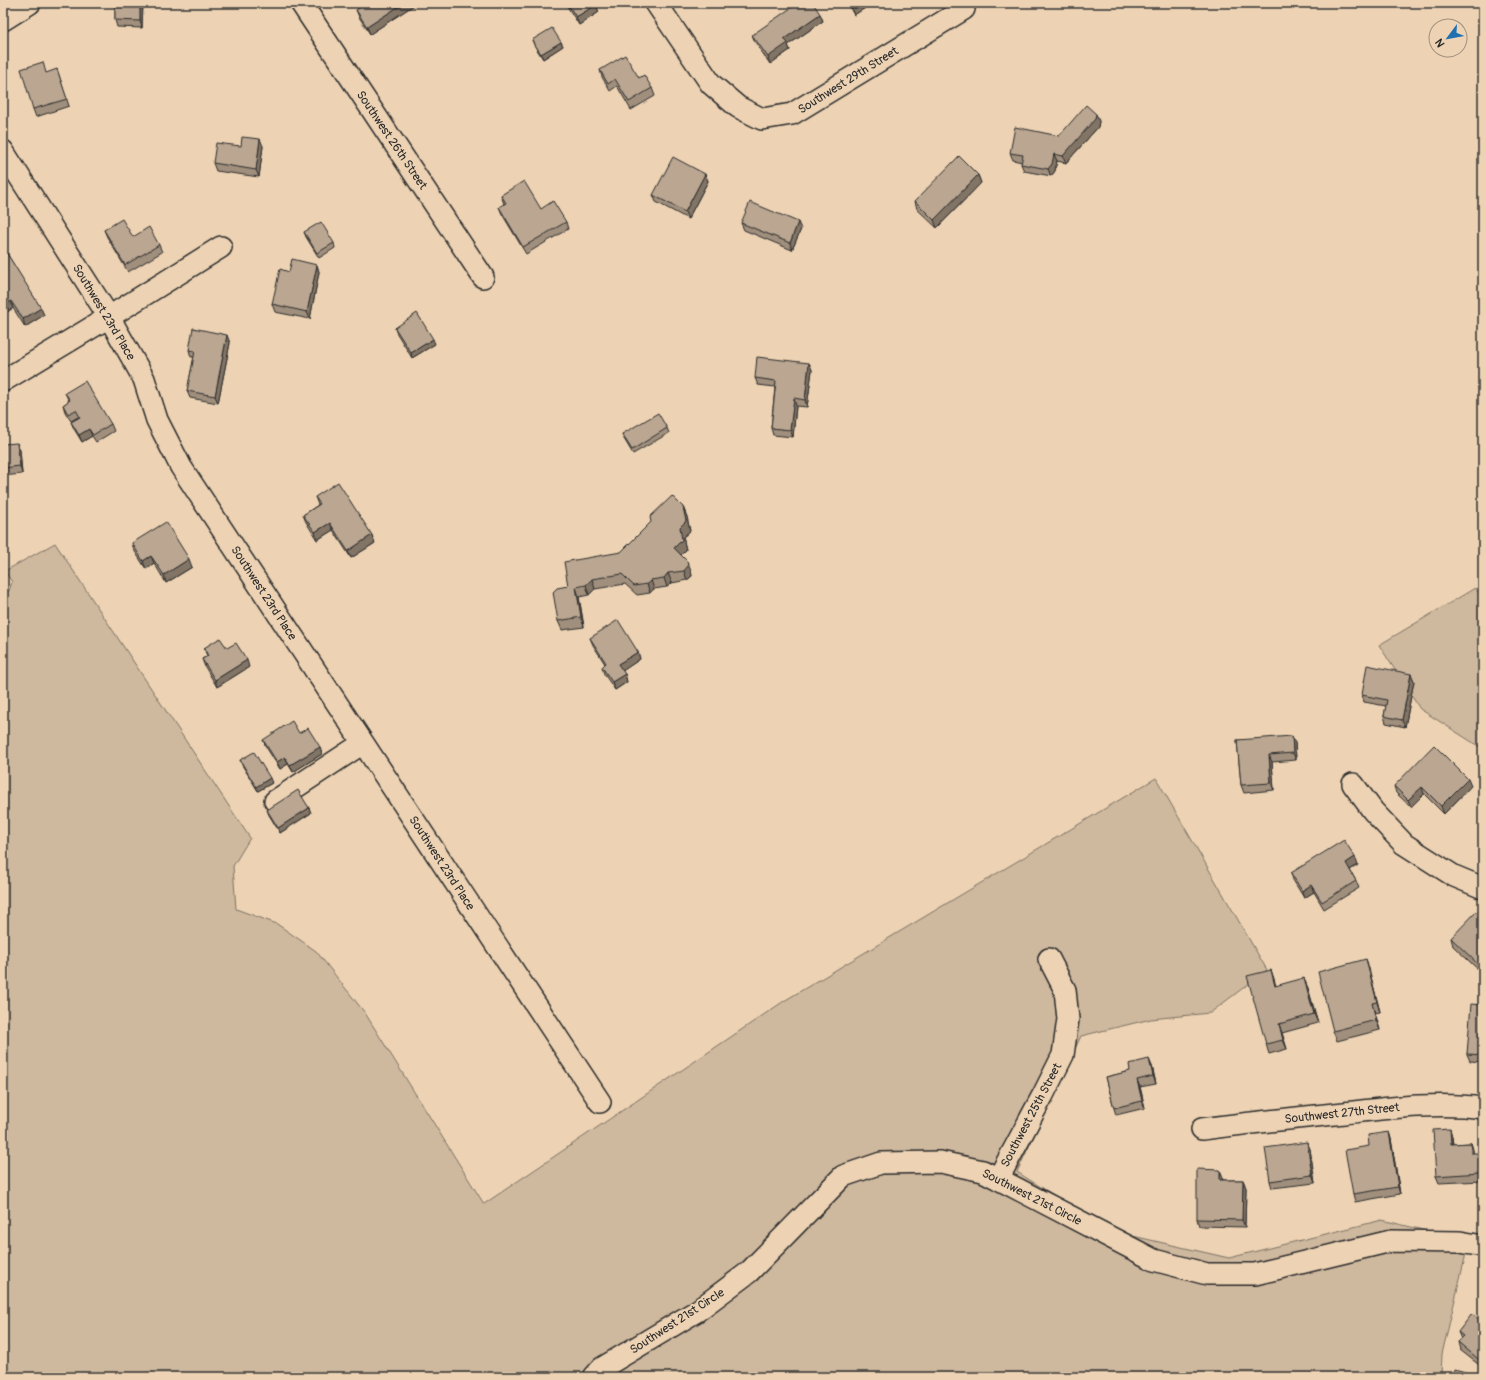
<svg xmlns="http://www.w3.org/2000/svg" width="1486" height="1380" font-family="Pangolin,sans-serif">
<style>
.green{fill:#ceb89e;stroke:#7c7264}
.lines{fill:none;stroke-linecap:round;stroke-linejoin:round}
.minor-casing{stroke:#2b2b2b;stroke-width:24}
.minor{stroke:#edd3b4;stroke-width:21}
.wall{fill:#a08f7d;stroke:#2b2b2b}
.shaded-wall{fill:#827466;stroke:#2b2b2b}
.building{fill:#baa691;stroke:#2b2b2b}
.labels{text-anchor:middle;stroke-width:3.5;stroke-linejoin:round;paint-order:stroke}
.street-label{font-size:12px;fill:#2b2b2b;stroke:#edd3b4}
</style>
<rect width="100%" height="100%" fill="#edd3b4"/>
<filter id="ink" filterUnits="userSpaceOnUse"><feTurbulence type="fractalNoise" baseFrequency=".025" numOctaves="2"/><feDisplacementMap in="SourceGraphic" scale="8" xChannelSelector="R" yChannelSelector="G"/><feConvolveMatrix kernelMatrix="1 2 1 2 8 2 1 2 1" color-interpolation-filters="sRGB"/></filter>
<g filter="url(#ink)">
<path class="green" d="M55 543 250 838 233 866 236 909 277 924 316 951 365 1013 484 1204 784 1001 1156 778 1267 970 1210 1013 1151 1019 1081 1036 1017 1172 1111 1231 1229 1258 1382 1220 1469 1241 1442 1354 1441 1377H3V594L9 591 12 582 5 571Z
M1475 588 1483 599V749L1420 709 1379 645Z"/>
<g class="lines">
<defs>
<path id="minor" d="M301 3 483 277
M656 3 711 84 738 107 762 119 792 114 964 9
M3 20 30 3
M3 151 109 317 144 379 157 420 181 467 600 1102
M3 381 109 317 221 247
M1353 784 1373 811 1404 844 1454 876 1483 888
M275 801 363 743
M1202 1129C1249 1123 1296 1118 1344 1113 1390 1108 1437 1102 1483 1108
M998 1179 1043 1095 1063 1055 1068 1019 1065 990 1049 959
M594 1377 602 1368 697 1311 749 1272 843 1176 881 1163 940 1162 983 1171 1154 1260 1207 1274H1255L1391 1241 1460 1242 1483 1246"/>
</defs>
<use href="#minor" class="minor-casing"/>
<use href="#minor" class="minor"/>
</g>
<path class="wall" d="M115 3H143L142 28 117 27 115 20Z
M361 3H414V5L370 34 359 17 356 10 362 6Z
M565 3H595L599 12 579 25Z
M847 3H873L854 15Z
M820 14 823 21 788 45 790 50 770 64 755 42 752 35Z
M532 40 561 42 563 46 543 59 534 45Z
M57 69 69 106 36 117 33 109Z
M600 70 639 78 652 88 655 96 631 110 617 86 610 91 602 77Z
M1099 121 1098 127 1066 163 1057 161 1055 171 1051 176 1024 171 1021 164 1022 162 1013 160 1010 153 1059 136Z
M241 146H263L259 177 216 171 213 163Z
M705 174 708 181 688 219 656 202 653 195Z
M978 175 981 183 937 228 917 209 915 201Z
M501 195 541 209 566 222 568 229 526 254 502 214 499 207 504 204Z
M741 223 801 229 792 250 744 230Z
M104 230 133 237 159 245 162 252 128 272 107 237Z
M304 232 334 243 335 248 319 258 306 237Z
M3 247 44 315 25 327 13 308 7 312 3 306Z
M317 265 319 272 310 319 275 312 272 304 289 272Z
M395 328 435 344 412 358 396 332Z
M230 343 218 403 190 398 187 391 194 357H191L189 350Z
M809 363 812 370 807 407 796 406 793 437 773 435 771 428 775 387 758 385 755 378Z
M65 393 111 424 114 431 96 442 92 436 82 442 74 429 71 422 79 417H78L71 421 65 412 63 405 69 401Z
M667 428 669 433 633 454 624 439 622 434Z
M3 444 20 450 22 474 3 476Z
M315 497 375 543 351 558 333 530 317 540 306 522 303 515 318 505Z
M683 507 687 517 690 531 683 537 686 550 681 555 691 571 692 576 687 580 672 583 667 587 654 589 650 593 637 595 625 584 595 589 589 595 579 597 584 627 562 630 558 621 568 586 621 552 651 522Z
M132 543 192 567 166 583 154 563 146 569 134 550Z
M590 638 638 652 640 659 622 671 625 674 627 682 615 690 604 674 602 667 605 664 593 645Z
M204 648H227L249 667 217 687 205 667 202 659 207 656Z
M1411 674 1414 681 1405 727 1386 723 1384 716 1386 706 1364 702 1362 695Z
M299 733 322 754 293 772 288 764 280 769 266 747 263 740Z
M1237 740 1295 743 1296 760 1272 762 1274 790 1244 793 1241 785Z
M240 760 272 783 258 791 242 765Z
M1394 786H1471L1444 814 1424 794 1411 807 1396 793Z
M309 808 311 813 280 833 269 815 267 810Z
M1358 865 1350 870 1356 881 1359 888 1324 909 1314 892 1304 898 1293 880 1291 873Z
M1483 915V974L1453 946 1451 938Z
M1366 959 1369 969 1380 1012 1375 1013 1380 1030 1337 1041 1333 1031Z
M1271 970 1276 986 1308 988 1318 1023 1282 1033 1287 1049 1269 1054 1266 1044Z
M1483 1005V1062L1470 1061 1467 1054Z
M1152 1066 1156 1084 1140 1087 1145 1108 1116 1115 1114 1108 1106 1077Z
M1389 1132 1391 1139 1400 1194 1355 1202 1353 1194 1369 1146Z
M1452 1136 1453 1144 1471 1143 1473 1150V1153L1482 1160 1483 1181 1439 1183 1436 1176Z
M1307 1142 1310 1149 1315 1183 1272 1188 1270 1181Z
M1223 1177V1180H1243L1246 1188 1245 1227 1199 1226 1197 1219Z
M1483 1323V1368L1460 1350 1458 1342 1461 1339 1458 1332Z"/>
<path class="shaded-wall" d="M140 3H143L142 28 140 21Z
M404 3H414V5L370 34 367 27Z
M859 3H873L854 15 851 8Z
M596 5 599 12 579 25 576 17Z
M820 14 823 21 788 45 790 50 770 64 768 57 784 39Z
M561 42 563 46 543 59 541 54Z
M1096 114 1099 121 1098 127 1066 163 1063 156Z
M260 139 263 146 259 177 256 170Z
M1054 154 1057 161 1055 171 1051 176 1048 169Z
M705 174 708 181 688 219 685 212Z
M978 175 981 183 937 228 934 220Z
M798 222 801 229 792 250 790 243Z
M317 265 319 272 310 319 307 312Z
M11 301 13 308 7 312 4 305Z
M41 308 44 315 25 327 23 319Z
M227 335 230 343 218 403 215 396Z
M433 339 435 344 412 358 411 353Z
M809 363 812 370 807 407 805 400Z
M794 398 796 406 793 437 790 430Z
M89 429 92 436 82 442 79 435Z
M17 443 20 450 22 474 20 466Z
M683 507 687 517 690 531 683 537 686 550 678 558 674 548 680 527Z
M330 523 333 530 317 540 315 532Z
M372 535 375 543 351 558 348 551Z
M151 556 154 563 146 569 143 561Z
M189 559 192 567 166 583 164 575Z
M687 561 691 571 692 576 687 580 684 571Z
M668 573 672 583 667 587 664 578Z
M592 579 595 589 589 595 586 585Z
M651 580 654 589 650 593 647 584Z
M576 587 579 597 584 627 581 617Z
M638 652 640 659 621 672 618 664Z
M247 660 249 667 217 687 215 680Z
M625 674 627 682 615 690 612 682Z
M1411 674 1414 681 1405 727 1402 720Z
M1292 736 1295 743 1296 760 1293 753Z
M320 747 322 754 293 772 290 765Z
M1269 755 1272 762 1274 790 1271 783Z
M285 757 288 764 280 769 277 762Z
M270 778 272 783 258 791 256 787Z
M1468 779 1471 786 1444 814 1441 806Z
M1422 787 1424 794 1411 807 1408 800Z
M309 808 311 813 280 833 278 828Z
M1355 857 1358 865 1348 871 1346 863Z
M1311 885 1314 892 1304 898 1302 891Z
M1366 959 1369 969 1380 1012 1377 1002Z
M1271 970 1274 979 1278 996 1275 986Z
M1304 978 1308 988 1318 1023 1314 1014Z
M1372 1003 1375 1013 1380 1030 1376 1020Z
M1279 1024 1282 1033 1287 1049 1283 1040Z
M1149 1059 1152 1066 1156 1084 1153 1076Z
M1137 1080 1140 1087 1145 1108 1142 1101Z
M1450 1129 1452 1136 1453 1152 1451 1144Z
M1389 1132 1391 1139 1400 1194 1398 1187Z
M1307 1142 1310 1149 1315 1183 1312 1175Z
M1471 1143 1473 1150 1474 1161 1471 1153Z
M1479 1153 1482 1160 1483 1181 1480 1173Z
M1220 1170 1223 1177V1187L1220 1180Z
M1243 1180 1246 1188 1245 1227 1242 1220Z"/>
<path class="building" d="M115 3H140V21L115 20Z
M363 3H404L367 27 356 10 364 5Z
M567 3H595L596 5 576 17Z
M798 3H813L820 14 784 39 788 43 768 57 752 35Z
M848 3H859L851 8Z
M552 28 561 42 541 54 532 40Z
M625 55 639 78 644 75 652 88 629 102 615 79 608 84 600 70Z
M43 62 46 73 57 69 67 99 33 109 21 69Z
M1086 105 1096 114 1095 119 1063 156 1054 154 1052 164 1048 169 1021 164 1023 155 1010 153 1015 127 1059 136Z
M242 137 260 139 256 170 213 163 216 143 241 146Z
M959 156 978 175 934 220 915 201Z
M673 157 705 174 685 212 653 195Z
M524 181 541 209 553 201 566 222 523 247 499 207 506 203 501 195Z
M750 202 798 222 790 243 741 223Z
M122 219 133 237 149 227 159 245 125 265 104 230Z
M321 222 334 243 317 253 304 232Z
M3 247 41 308 23 319 11 301 4 305 3 303Z
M292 259 317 265 307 312 272 304 280 269 289 272Z
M417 313 433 339 411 353 395 328Z
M193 328 227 335 215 396 187 391 195 351 189 350Z
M757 357 809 363 805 400 794 398 790 430 771 428 776 381 755 378Z
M85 381 111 424 93 435 89 429 79 435 71 422 80 417 76 410 68 414 63 405 70 400 65 393Z
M658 413 667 428 632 450 622 434Z
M17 443 20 466 3 468V444Z
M338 482 372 535 348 551 330 523 315 532 303 515 320 504 315 497Z
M672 496 683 507 686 521 680 527 682 540 674 548 687 561 688 566 684 571 668 573 664 578 651 580 647 584 634 586 622 574 592 579 586 585 576 587 581 617 558 621 553 592 557 588 568 586 564 562 621 552 651 522 650 517Z
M166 522 189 559 164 575 151 556 143 561 132 543Z
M618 620 638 652 618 664 625 674 612 682 602 667 606 663 590 638Z
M220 638 227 648 236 643 247 660 215 680 202 659 208 656 204 648Z
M1367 665 1411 674 1402 720 1384 716 1387 700 1362 695Z
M292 721 299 733 308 728 320 747 290 765 285 757 277 762 263 740Z
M1292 736 1293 753 1269 755 1271 783 1241 785 1237 740Z
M1434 745 1468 779 1441 806 1422 787 1408 800 1394 786Z
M254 752 270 778 256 787 240 760Z
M298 790 309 808 278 828 267 810Z
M1344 840 1355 857 1346 863 1356 881 1322 902 1311 885 1302 891 1291 873Z
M1478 910 1483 915V969L1451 938Z
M1366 959 1377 1002 1372 1003 1376 1020 1333 1031 1318 972Z
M1271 970 1275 986 1304 978 1314 1014 1279 1024 1283 1040 1266 1044 1247 976Z
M1471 1004 1483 1005V1055L1467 1054Z
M1149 1059 1153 1076 1137 1080 1142 1101 1114 1108 1106 1077 1130 1071 1129 1064Z
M1450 1129 1451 1144 1471 1143V1153H1479L1480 1173 1436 1176 1433 1130Z
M1389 1132 1398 1187 1353 1194 1345 1150 1369 1146 1368 1135Z
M1307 1142 1312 1175 1270 1181 1265 1148Z
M1197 1169 1220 1170V1180H1243L1242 1220 1197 1219Z
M1483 1287V1292L1481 1288Z
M1472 1314 1483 1323V1363L1458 1342 1463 1336 1458 1332Z
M1455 1369 1481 1377H1453Z"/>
</g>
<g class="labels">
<g class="street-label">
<text transform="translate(848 80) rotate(-32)" y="4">Southwest 29th Street</text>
<text transform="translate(392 140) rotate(56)" y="4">Southwest 26th Street</text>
<text transform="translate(104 312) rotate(59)" y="4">Southwest 23rd Place</text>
<text transform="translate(264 593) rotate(57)" y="4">Southwest 23rd Place</text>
<text transform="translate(442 863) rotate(57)" y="4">Southwest 23rd Place</text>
<text transform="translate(1342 1113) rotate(-6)" y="4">Southwest 27th Street</text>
<text transform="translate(1031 1115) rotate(-62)" y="4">Southwest 25th Street</text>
<text transform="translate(1032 1197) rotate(27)" y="4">Southwest 21st Circle</text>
<text transform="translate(677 1321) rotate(-33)" y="4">Southwest 21st Circle</text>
</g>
</g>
<rect width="1486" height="1380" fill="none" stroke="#edd3b4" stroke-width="16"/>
<rect x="8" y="8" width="1470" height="1364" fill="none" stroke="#2b2b2b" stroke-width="1.5" filter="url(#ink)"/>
<g transform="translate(1448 38) rotate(238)"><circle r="19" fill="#edd3b4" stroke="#9f907d"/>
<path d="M0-3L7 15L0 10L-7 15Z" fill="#1f6fb2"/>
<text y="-6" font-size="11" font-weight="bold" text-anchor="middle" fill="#2b2b2b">N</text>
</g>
</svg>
